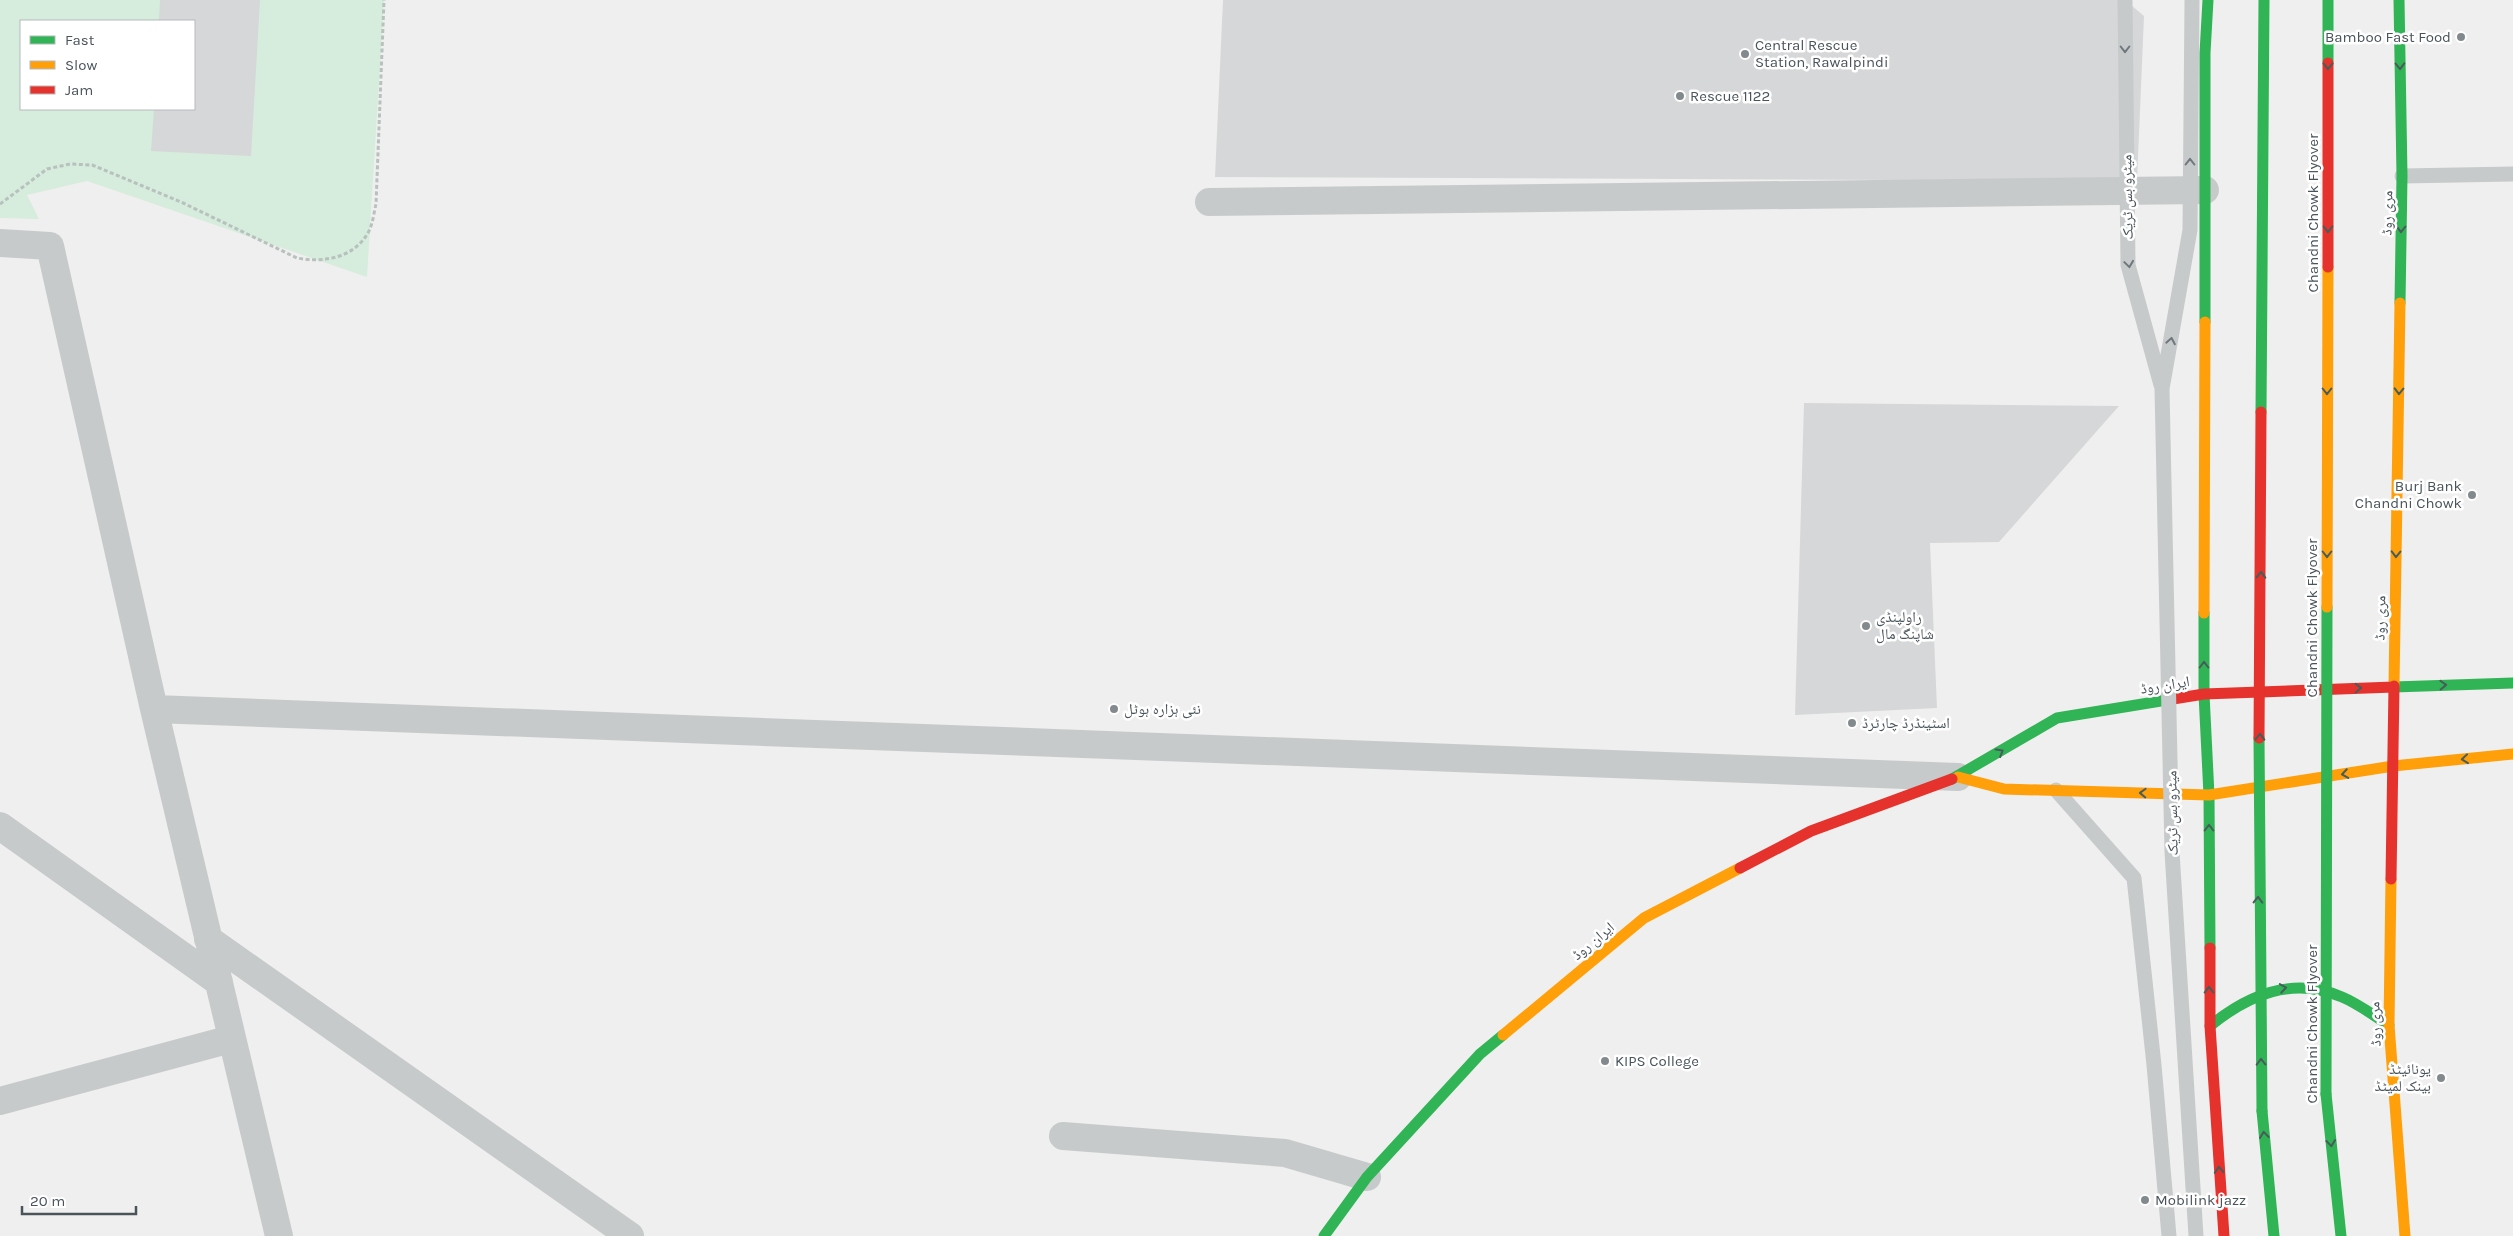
<svg xmlns="http://www.w3.org/2000/svg" width="2513" height="1236" font-family="Karla,'Noto Naskh Arabic',sans-serif">
<style>
.green{fill:#d6ecdc;fill-rule:evenodd}
.building{fill:#d6d7d8}
.lines{fill:none;stroke-linecap:round;stroke-linejoin:round}
.path{stroke:#b7c1bd;stroke-width:3;stroke-dasharray:4 2.5;stroke-linecap:butt}
.lane{stroke:#c7cacb;stroke-width:15}
.street{stroke:#c7cacb;stroke-width:28}
.fast{stroke:#30b455;stroke-width:11}
.slow{stroke:#ff9f0a;stroke-width:11}
.jam{stroke:#e5322d;stroke-width:11}
.lane-bridge{stroke:#c7cacb;stroke-width:15}
.fast-bridge{stroke:#30b455;stroke-width:11}
.slow-bridge{stroke:#ff9f0a;stroke-width:11}
.jam-bridge{stroke:#e5322d;stroke-width:11}
.oneway{stroke:#6e777c}
.oneway2{stroke:#465d5a}
.poi-dot{fill:#838a8e;stroke:#fff;stroke-width:2}
.labels{text-anchor:middle;stroke-width:5;stroke-linejoin:round;paint-order:stroke}
.poi-label{font-size:15px;fill:#48535a;stroke:#fff;text-anchor:start}
.street-label{font-size:15px;fill:#48535a;stroke:#fff}
</style>
<rect width="100%" height="100%" fill="#f0efef"/>
<path class="green" d="M0 0H384L367 277 87 181 27 195 39 219 0 218ZM21 21H194V109H21Z"/>
<path class="building" d="M160 0H260L251 156 151 151 154 109H194V21H159Z
M1223 0H2125L2144 16 2137 181 1215 177Z
M1804 403 2119 406 1999 542 1930 543 1937 708 1795 715Z"/>
<g class="lines">
<path class="path" d="M0 204 47 169 70 164 92 165 181 202 297 258C324 263 355 258 369 231 373 223 374 212 376 204L384 0"/>
<path class="lane" d="M2402 176 2513 174
M2056 790 2134 878 2154 1065 2169 1236"/>
<path class="street" d="M1209 202 2205 190
M0 243 50 246 154 709 279 1236
M154 709 1958 777
M0 826 219 982
M208 939 630 1236
M0 1101 231 1039
M1063 1136 1285 1153 1367 1177"/>
<path class="fast" d="M2399 0 2402 176 2400 303
M2205 322V53L2208 0
M2204 613V694L2209 795 2210 948
M2394 687 2513 683
M1952 779 2057 718 2173 699
M2210 1026C2249 994 2293 976 2342 997 2359 1004 2374 1016 2389 1025
M2326 1094 2341 1236
M2262 1111 2274 1236
M1324 1236 1367 1177 1480 1054 1503 1035"/>
<path class="slow" d="M2204 613 2205 322
M2394 686 2400 303
M2393 766 2513 754
M1958 777 2004 789 2209 795 2393 766
M2391 879 2389 1025 2405 1236
M1503 1035 1644 918 1740 868"/>
<path class="jam" d="M2173 699 2204 694 2394 687
M1740 868 1811 831 1952 779
M2391 879 2394 686
M2210 948V1026L2224 1236"/>
<path class="lane-bridge" d="M2125 0 2128 265 2161 385
M2192 0 2190 230 2162 389 2172 852 2196 1236"/>
<path class="fast-bridge" d="M2328 63V0
M2261 412 2264 0
M2259 738 2262 1111
M2326 1094 2327 607"/>
<path class="slow-bridge" d="M2327 607 2328 267"/>
<path class="jam-bridge" d="M2328 267V63
M2259 738 2261 412"/>
</g>
<defs><path id="oneway-chevron" d="M-2-3.5L2.5 0L-2 3.5" fill="none" stroke-width="1.6" stroke-linecap="round" stroke-linejoin="round" transform="scale(1.25)"/></defs>
<g class="oneway">
<use href="#oneway-chevron" transform="translate(2125 49) rotate(90)"/>
<use href="#oneway-chevron" transform="translate(2190 162) rotate(-90)"/>
<use href="#oneway-chevron" transform="translate(2129 264) rotate(82)"/>
<use href="#oneway-chevron" transform="translate(2171 341) rotate(-80)"/>
</g>
<g class="oneway2">
<use href="#oneway-chevron" transform="translate(2328 66) rotate(90)"/>
<use href="#oneway-chevron" transform="translate(2400 66) rotate(89)"/>
<use href="#oneway-chevron" transform="translate(2328 229) rotate(90)"/>
<use href="#oneway-chevron" transform="translate(2401 229) rotate(91)"/>
<use href="#oneway-chevron" transform="translate(2327 391) rotate(90)"/>
<use href="#oneway-chevron" transform="translate(2399 391) rotate(91)"/>
<use href="#oneway-chevron" transform="translate(2327 554) rotate(90)"/>
<use href="#oneway-chevron" transform="translate(2396 554) rotate(91)"/>
<use href="#oneway-chevron" transform="translate(2261 575) rotate(-89)"/>
<use href="#oneway-chevron" transform="translate(2204 665) rotate(-90)"/>
<use href="#oneway-chevron" transform="translate(2443 685) rotate(-2)"/>
<use href="#oneway-chevron" transform="translate(2358 688) rotate(-2)"/>
<use href="#oneway-chevron" transform="translate(2260 737) rotate(-89)"/>
<use href="#oneway-chevron" transform="translate(2000 752) rotate(-31)"/>
<use href="#oneway-chevron" transform="translate(2465 759) rotate(174)"/>
<use href="#oneway-chevron" transform="translate(2345 774) rotate(171)"/>
<use href="#oneway-chevron" transform="translate(2143 793) rotate(-178)"/>
<use href="#oneway-chevron" transform="translate(2209 828) rotate(-90)"/>
<use href="#oneway-chevron" transform="translate(2258 900) rotate(-89)"/>
<use href="#oneway-chevron" transform="translate(2283 988) rotate(-9)"/>
<use href="#oneway-chevron" transform="translate(2209 990) rotate(-90)"/>
<use href="#oneway-chevron" transform="translate(2261 1062) rotate(-91)"/>
<use href="#oneway-chevron" transform="translate(2264 1135) rotate(-96)"/>
<use href="#oneway-chevron" transform="translate(2331 1143) rotate(84)"/>
<use href="#oneway-chevron" transform="translate(2219 1170) rotate(-94)"/>
</g>
<g class="poi-dot">
<circle cx="2461" cy="37" r="5"/>
<circle cx="1745" cy="54" r="5"/>
<circle cx="1680" cy="96" r="5"/>
<circle cx="2472" cy="495" r="5"/>
<circle cx="1866" cy="626" r="5"/>
<circle cx="1114" cy="709" r="5"/>
<circle cx="1852" cy="723" r="5"/>
<circle cx="1605" cy="1061" r="5"/>
<circle cx="2441" cy="1078" r="5"/>
<circle cx="2145" cy="1200" r="5"/>
</g>
<g class="labels">
<g class="poi-label">
<text x="2451" y="42" text-anchor="end">Bamboo Fast Food</text>
<text x="1755" y="50">Central Rescue<tspan x="1755" dy="17">Station, Rawalpindi</tspan></text>
<text x="1690" y="101">Rescue 1122</text>
<text x="2462" y="491" text-anchor="end">Burj Bank<tspan x="2462" dy="17">Chandni Chowk</tspan></text>
<text x="1876" y="622">راولپنڈی<tspan x="1876" dy="17">شاپنگ مال</tspan></text>
<text x="1124" y="714">نئی ہزارہ ہوٹل</text>
<text x="1862" y="728">اسٹینڈرڈ چارٹرڈ</text>
<text x="1615" y="1066">KIPS College</text>
<text x="2431" y="1074" text-anchor="end">یونائیٹڈ<tspan x="2431" dy="17">بینک لمیٹڈ</tspan></text>
<text x="2155" y="1205">Mobilink jazz</text>
</g>
<g class="street-label">
<text transform="translate(2127 197) rotate(-91)" y="5">میٹرو بس ٹریک</text>
<text transform="translate(2313 213) rotate(-90)" y="5">Chandni Chowk Flyover</text>
<text transform="translate(2387 213) rotate(-89)" y="5">مری روڈ</text>
<text transform="translate(2312 618) rotate(-90)" y="5">Chandni Chowk Flyover</text>
<text transform="translate(2380 618) rotate(-89)" y="5">مری روڈ</text>
<text transform="translate(2165 685) rotate(-9)" y="5">ایران روڈ</text>
<text transform="translate(2172 813) rotate(-91)" y="5">میٹرو بس ٹریک</text>
<text transform="translate(1593 941) rotate(-40)" y="5">ایران روڈ</text>
<text transform="translate(2312 1024) rotate(-90)" y="5">Chandni Chowk Flyover</text>
<text transform="translate(2375 1024) rotate(-92)" y="5">مری روڈ</text>
</g>
</g>
<rect x="20" y="20" width="175" height="90" fill="#ffffff" stroke="#b6babd"/>
<rect x="30" y="36" width="25" height="8" fill="#30b455" stroke="#b6babd"/>
<text x="65" y="45" font-size="15" fill="#48535a">Fast</text>
<rect x="30" y="61" width="25" height="8" fill="#ff9f0a" stroke="#b6babd"/>
<text x="65" y="70" font-size="15" fill="#48535a">Slow</text>
<rect x="30" y="86" width="25" height="8" fill="#e5322d" stroke="#b6babd"/>
<text x="65" y="95" font-size="15" fill="#48535a">Jam</text>
<path d="M22 1206v8h114v-8" fill="none" stroke="#48535a" stroke-width="2.5"/>
<text x="30" y="1206" font-size="15" fill="#48535a" stroke="#ffffff" stroke-width="4" paint-order="stroke">20 m</text>
</svg>
